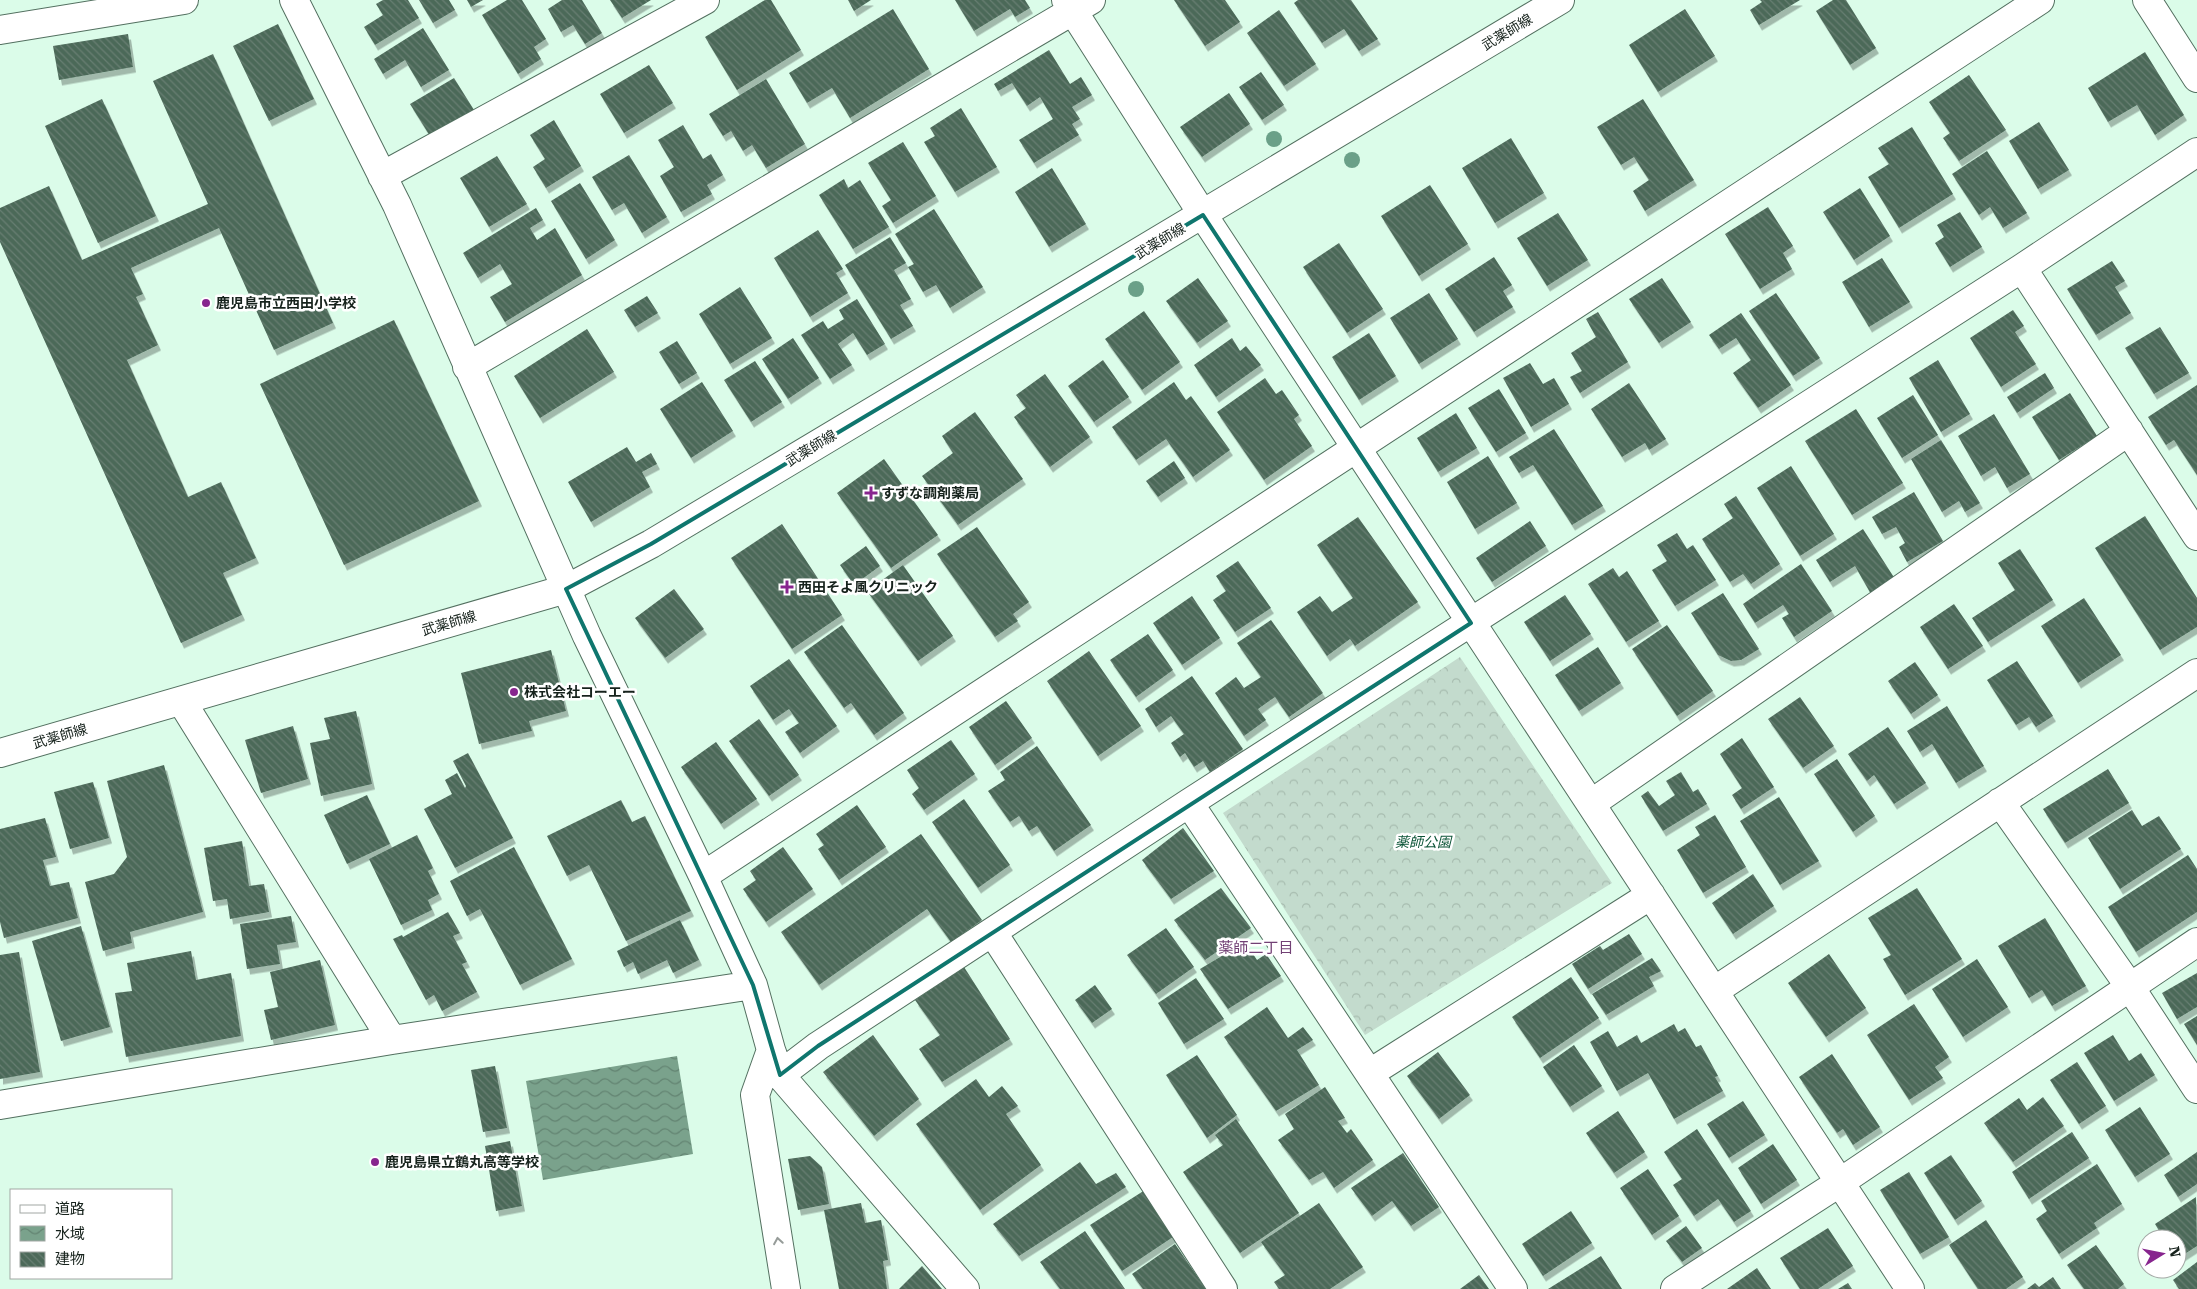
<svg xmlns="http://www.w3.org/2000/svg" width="2197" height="1289" font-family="'Roboto Serif','Noto Sans JP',serif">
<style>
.forest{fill:url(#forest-crowns)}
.water{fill:url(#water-waves)}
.building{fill:url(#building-back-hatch);filter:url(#shadow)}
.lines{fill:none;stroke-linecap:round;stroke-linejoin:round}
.street-casing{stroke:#537060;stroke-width:30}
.secondary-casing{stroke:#537060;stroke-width:30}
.street{stroke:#fff;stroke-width:28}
.secondary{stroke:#fff;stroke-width:28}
.tree{fill:#6aa088}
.oneway{stroke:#969c99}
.marked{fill:none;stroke:#0f766e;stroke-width:4;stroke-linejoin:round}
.poi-dot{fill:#87258e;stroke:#fff;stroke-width:2}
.labels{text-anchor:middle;stroke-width:5;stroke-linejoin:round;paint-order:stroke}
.street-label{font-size:14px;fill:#16221c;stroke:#fff}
.poi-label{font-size:14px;font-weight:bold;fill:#16221c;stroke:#fff;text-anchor:start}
.park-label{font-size:14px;font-style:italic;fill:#0d5538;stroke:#fff}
.neighbourhood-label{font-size:15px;fill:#724175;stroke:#fff}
</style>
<defs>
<pattern id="forest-crowns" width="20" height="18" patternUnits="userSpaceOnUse" patternTransform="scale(1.25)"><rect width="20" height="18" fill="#c3dbcd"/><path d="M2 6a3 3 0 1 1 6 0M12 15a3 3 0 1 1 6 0" fill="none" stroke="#a7bcaf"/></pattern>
<pattern id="water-waves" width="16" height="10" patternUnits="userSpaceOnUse" patternTransform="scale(1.25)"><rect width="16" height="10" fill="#7aa28c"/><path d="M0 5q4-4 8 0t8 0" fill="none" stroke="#638472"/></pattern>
<pattern id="building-back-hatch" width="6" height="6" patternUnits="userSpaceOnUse" patternTransform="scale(1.25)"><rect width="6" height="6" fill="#4c6959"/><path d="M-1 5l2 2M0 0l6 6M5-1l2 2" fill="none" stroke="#677e72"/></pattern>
<filter id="shadow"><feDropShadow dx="3" dy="5.5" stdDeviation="0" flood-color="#0004"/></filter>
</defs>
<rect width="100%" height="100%" fill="#dbfce9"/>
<path class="forest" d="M1460 657 1612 883 1365 1035 1223 813Z"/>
<path class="water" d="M677 1056 693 1154 543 1180 526 1081Z"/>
<path class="building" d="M383 0H408L419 18 375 45 364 27 383 15 376 4Z
M419 0H449L455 10 433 23Z
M467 0H483L471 7Z
M507 0H522L546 39 534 47 541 59 518 74 482 15Z
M562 0H582L602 33 585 44 573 25 561 32 548 9Z
M610 0H651L622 18Z
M765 0H771L801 50 737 90 705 37Z
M848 0H871L854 11Z
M955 0H1025L1030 8 1015 17 1010 9 974 31Z
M1174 0H1225L1240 22 1205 46Z
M1298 0H1351L1378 39 1359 51 1344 29 1322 43 1294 3Z
M1760 0H1800L1759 25 1750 10 1762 2Z
M1833 0H1846L1876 48 1850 65 1816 11Z
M893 9 929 69 850 118 832 88 807 103 789 73Z
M1685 9 1715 56 1658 92 1629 45Z
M1279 10 1316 64 1284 86 1247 33Z
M278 24 314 99 269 121 233 46Z
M423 28 449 70 421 87 405 60 383 74 374 59Z
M128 34 133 67 59 80 53 46Z
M1049 50 1070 84 1081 77 1092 95 1072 107 1080 119 1072 124 1079 135 1034 163 1019 140 1053 119 1040 97 1027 106 1012 83 998 91 994 84Z
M2145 52 2184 115 2155 135 2137 105 2108 122 2088 88Z
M213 54 333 323 274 350 219 228 131 268 143 294 136 297 158 345 127 360 188 497 221 482 256 558 223 573 242 615 181 643 0 242V208L49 186 82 260 208 204 153 81Z
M649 65 673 103 624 133 600 94Z
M1261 72 1284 105 1262 120 1239 87Z
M1969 75 2006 130 1959 161 1943 138 1950 133 1929 102Z
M454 78 474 110 430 136 410 104Z
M766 79 805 144 766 168 752 145 743 151 731 131 723 136 709 114Z
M1229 93 1250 124 1202 157 1180 127Z
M102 99 156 216 98 243 45 126Z
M1643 99 1694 180 1645 211 1633 191 1649 180 1634 157 1621 165 1597 127Z
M961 108 997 167 955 192 924 142 935 136 930 128Z
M554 120 581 166 546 188 533 167 545 159 530 135Z
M2039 122 2069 170 2038 189 2009 141Z
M683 125 703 159 711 154 723 175 707 185 712 194 681 212 660 176 674 167 658 140Z
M1912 127 1953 194 1899 228 1868 177 1889 164 1878 148Z
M1511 138 1544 193 1495 223 1462 168Z
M903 142 936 196 893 223 882 206 891 200 868 163Z
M1987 151 2027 213 2003 228 1990 207 1979 215 1952 174Z
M629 155 667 217 642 233 624 203 612 210 592 177Z
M497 156 527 204 489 227 460 178Z
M1052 168 1086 224 1049 247 1015 192Z
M844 179 848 188 860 180 889 227 853 249 819 195Z
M580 183 615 240 586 259 551 201Z
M1430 185 1468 244 1419 276 1381 216Z
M1860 188 1890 236 1854 260 1823 212Z
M1768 207 1793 246 1783 253 1792 269 1760 289 1725 234Z
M536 208 543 220 530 228 537 240 555 228 582 275 505 322 490 297 512 284 500 264 478 278 463 253Z
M934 209 983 287 950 308 936 285 923 292 908 267 914 264 895 234Z
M1960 212 1982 247 1950 267 1935 243 1944 237 1937 225Z
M1558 213 1588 260 1547 286 1517 238Z
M818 230 843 269 836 273 848 293 810 317 774 258Z
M890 237 906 263 894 270 911 299 900 305 913 326 891 339 845 265Z
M1339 243 1383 309 1347 333 1303 267Z
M1494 257 1512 285 1503 291 1513 307 1474 332 1445 289Z
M1882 258 1910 302 1869 327 1842 282Z
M2112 261 2125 281 2115 287 2131 313 2096 335 2067 289Z
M1198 278 1228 321 1197 343 1166 301Z
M1662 278 1691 322 1659 343 1629 299Z
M740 287 772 338 730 364 699 314Z
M1429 293 1458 339 1419 364 1390 318Z
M1776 293 1820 358 1793 376 1749 311Z
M647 296 658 313 635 327 624 310Z
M857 299 885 344 867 355 853 333 838 344 852 365 830 379 801 335 823 321 828 329 844 319 839 310Z
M2013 310 2024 326 2015 332 2036 364 2001 387 1970 338Z
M1144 311 1180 362 1142 390 1105 339Z
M1598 312 1628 362 1580 393 1570 377 1582 371 1571 353 1596 337 1586 319Z
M1741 313 1791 385 1758 408 1733 373 1751 360 1736 338 1719 349 1709 335Z
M394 320 479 501 344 565 260 384Z
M2160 327 2189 373 2154 394 2125 348Z
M587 329 614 372 540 418 514 376Z
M1369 333 1396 376 1359 400 1332 357Z
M793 338 819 378 788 399 762 359Z
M1232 338 1240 351 1246 346 1261 365 1216 397 1194 365Z
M677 341 697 373 679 384 659 352Z
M1103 360 1129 397 1094 422 1068 386Z
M1938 360 1970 414 1941 432 1909 378Z
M755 361 782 402 751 422 724 380Z
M1530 363 1543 384 1554 378 1569 404 1531 427 1503 378Z
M2045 373 2054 388 2017 413 2007 397Z
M1045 374 1090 437 1050 467 1014 417 1026 408 1016 395Z
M1265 378 1276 394 1282 390 1299 415 1294 419 1312 446 1264 480 1217 412Z
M702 382 733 431 691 458 660 409Z
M1174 382 1186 400 1191 396 1230 450 1193 477 1166 439 1136 460 1112 427Z
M1629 383 1666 439 1649 450 1645 443 1622 457 1591 409Z
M2197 385V475L2174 440 2166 445 2148 417Z
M1499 389 1526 433 1496 452 1468 408Z
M2070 393 2097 436 2059 460 2032 417Z
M1913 395 1938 435 1902 458 1877 418Z
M1856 409 1903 483 1852 515 1805 441Z
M975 412 1023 479 958 525 922 476 953 453 942 436Z
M1456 413 1477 448 1438 472 1417 438Z
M1994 414 2030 474 2007 488 1995 467 1981 476 1958 436Z
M1554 429 1603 506 1572 525 1533 465 1519 473 1509 457Z
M1941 440 1980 503 1965 512 1959 501 1942 512 1911 459Z
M627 447 636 462 651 453 657 464 642 472 650 487 591 522 568 482Z
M1488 456 1517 503 1475 529 1447 482Z
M884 459 938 535 891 568 837 493Z
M1174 461 1185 478 1158 497 1146 481Z
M1791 466 1834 534 1800 556 1757 488Z
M1914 492 1943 541 1907 562 1899 547 1905 543 1896 527 1882 534 1872 517Z
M1736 496 1780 564 1751 584 1743 574 1730 582 1702 539 1733 518 1724 504Z
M2145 516 2197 598V627L2160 650 2095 548Z
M1358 517 1418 602 1355 646 1350 639 1327 656 1297 612 1320 596 1332 612 1353 598 1317 545Z
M1530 521 1546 546 1492 582 1476 558Z
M782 524 842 615 792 649 731 558Z
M977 527 1029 602 1013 614 1018 621 995 637 937 554Z
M1863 529 1895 579 1871 594 1855 566 1830 582 1816 560Z
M1677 533 1687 549 1693 545 1716 580 1675 606 1652 570 1667 561 1657 545Z
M866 546 880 566 854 585 840 565Z
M2020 549 2053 600 1988 642 1972 618 2015 590 1998 563Z
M1238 561 1271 608 1235 632 1213 600 1226 591 1216 576Z
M1801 564 1832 611 1794 637 1782 618 1789 614 1783 605 1755 623 1743 604Z
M903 565 953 636 918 661 867 591Z
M1613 568 1619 577 1627 571 1659 621 1626 642 1588 584Z
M674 589 704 629 665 658 635 618Z
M1723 593 1759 649 1741 660 1731 661 1718 655 1691 613Z
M1565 595 1591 634 1550 661 1524 622Z
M1192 596 1220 638 1182 665 1153 623Z
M2084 598 2121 655 2078 683 2041 626Z
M1954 604 1983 646 1948 669 1920 627Z
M1271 620 1323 693 1289 717 1275 697 1258 709 1266 720 1244 736 1215 693 1236 677 1244 688 1261 677 1237 643Z
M842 625 904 713 874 735 851 703 844 708 804 652Z
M1667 625 1713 691 1677 716 1632 649Z
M1148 634 1173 670 1136 697 1110 660Z
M1598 647 1621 683 1579 711 1555 675Z
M551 650 566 711 529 721 532 731 479 744 461 673Z
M1089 651 1141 726 1098 756 1047 681Z
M789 659 837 726 800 753 785 732 799 723 789 709 773 720 750 686Z
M2017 661 2053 716 2036 727 2029 717 2016 725 1987 680Z
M1915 662 1938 695 1911 714 1888 681Z
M1192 676 1243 749 1210 772 1203 761 1194 767 1185 753 1180 757 1171 743 1184 734 1171 716 1156 727 1145 709Z
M1800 697 1834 746 1803 768 1768 719Z
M1006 701 1032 738 995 765 969 727Z
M1947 706 1984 766 1956 783 1932 744 1920 752 1907 731Z
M356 711 372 784 321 796 310 743 330 739 324 718Z
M759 719 799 775 769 796 729 741Z
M293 726 308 779 261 793 245 740Z
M1888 727 1926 783 1894 804 1874 775 1867 781 1848 754Z
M1742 738 1774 787 1741 809 1732 795 1742 788 1720 754Z
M951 740 975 774 924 810 912 794 919 788 907 770Z
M716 742 757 799 721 824 681 767Z
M1037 746 1091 825 1054 851 1037 826 1029 831 1019 816 1010 822 988 791 1005 780 1000 772Z
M468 753 513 838 455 868 424 809 452 794 445 780 457 773 465 788 466 786 453 761Z
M1837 759 1875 816 1853 832 1814 774Z
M164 765 203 912 130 932 132 943 103 951 85 882 114 874 127 857 107 781Z
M2108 769 2129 803 2065 843 2043 809Z
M1681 772 1693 792 1698 789 1707 804 1663 831 1641 796 1648 791 1659 806 1675 795 1666 781Z
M93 782 109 838 70 849 54 792Z
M367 795 390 844 347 864 324 815Z
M1779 797 1819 861 1780 885 1740 821Z
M964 799 1010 865 978 888 932 822Z
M621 800 632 822 645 816 691 911 626 941 589 865 567 876 547 836Z
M857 805 886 847 839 880 818 849 824 845 816 834Z
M2132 810 2142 826 2159 816 2181 849 2120 889 2088 838Z
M1715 815 1746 867 1703 893 1677 850 1700 835 1695 827Z
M45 818 56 857 43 860 50 886 69 882 78 918 4 938 0 922V829Z
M1183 828 1214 871 1171 899 1142 860Z
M921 834 982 920 951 942 927 909 819 985 781 932Z
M417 835 433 868 428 871 439 894 428 900 432 910 401 925 369 859Z
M242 841 249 886 264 884 269 912 230 919 227 899 213 901 204 848Z
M514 847 572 959 520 985 480 909 467 916 450 881Z
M783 847 813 889 766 922 743 889 756 880 750 871Z
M2188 855 2197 869V912L2136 952 2108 907Z
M1753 874 1774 906 1733 934 1712 903Z
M1221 888 1251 928 1205 960 1174 920Z
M1917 888 1962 959 1905 995 1883 959 1891 955 1868 918Z
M448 912 460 933 453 936 467 962 462 964 477 992 442 1011 434 995 426 1000 393 939 402 935 403 937Z
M291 916 296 942 277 945 280 964 247 969 240 924Z
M2045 918 2086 986 2052 1006 2042 990 2029 998 1998 946Z
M680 920 699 960 673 973 667 960 638 974 633 962 624 967 617 951Z
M81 926 110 1027 61 1041 32 941Z
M1166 928 1194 967 1156 994 1127 955Z
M1629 934 1642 954 1588 989 1572 964 1600 946 1603 950Z
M1245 942 1257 960 1266 954 1281 976 1228 1009 1200 969Z
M191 951 196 980 231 973 241 1036 126 1057 115 993 132 991 127 963Z
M19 952 40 1072 0 1079V955Z
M1829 954 1866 1008 1826 1037 1788 983Z
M1652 958 1661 971 1649 977 1654 986 1606 1015 1592 994Z
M1977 959 2008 1007 1963 1037 1932 989Z
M320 960 335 1025 271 1040 264 1010 278 1007 270 972Z
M964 967 1010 1039 942 1082 919 1049 940 1035 915 1000Z
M2197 973V1007L2177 1019 2162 993Z
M1571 977 1599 1018 1540 1058 1512 1017Z
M1196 978 1224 1019 1184 1044 1158 1003Z
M1095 985 1112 1009 1092 1023 1075 1000Z
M1914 1004 1949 1057 1935 1067 1943 1078 1909 1100 1867 1035Z
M1267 1007 1288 1038 1303 1027 1313 1040 1297 1050 1319 1085 1276 1111 1224 1037Z
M2197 1016V1045L2184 1024Z
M1674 1024 1678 1032 1685 1028 1696 1047 1701 1045 1718 1076 1715 1077 1723 1091 1674 1119 1648 1073 1617 1091 1590 1042 1608 1031 1617 1047 1637 1035 1641 1043Z
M873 1035 919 1099 874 1136 823 1072Z
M2113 1035 2129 1061 2141 1053 2155 1075 2114 1101 2084 1053Z
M1574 1045 1602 1086 1570 1107 1543 1067Z
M1438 1052 1470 1095 1439 1119 1407 1076Z
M1832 1054 1880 1127 1853 1145 1843 1129 1837 1133 1799 1077Z
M1197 1055 1237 1115 1207 1138 1166 1075Z
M2077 1062 2106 1106 2079 1124 2050 1080Z
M495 1066 507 1128 483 1132 471 1070Z
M976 1079 989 1097 1002 1086 1018 1106 1006 1114 1041 1165 980 1210 916 1124Z
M1325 1087 1345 1118 1338 1121 1347 1133 1351 1129 1373 1160 1334 1188 1323 1172 1309 1180 1278 1140 1294 1129 1285 1114Z
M2043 1097 2064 1126 2013 1162 1984 1123 2019 1098 2027 1110Z
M1743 1101 1765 1135 1729 1158 1707 1124Z
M2140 1107 2170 1154 2135 1177 2105 1130Z
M1618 1111 1645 1152 1614 1173 1586 1133Z
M1236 1119 1299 1213 1240 1253 1183 1172 1223 1145 1215 1135Z
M1697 1129 1751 1211 1734 1222 1718 1199 1694 1216 1673 1185 1682 1179 1664 1152Z
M2072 1132 2089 1158 2029 1199 2012 1172Z
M510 1141 522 1206 496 1211 485 1146Z
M1773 1144 1797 1180 1761 1204 1738 1168Z
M2197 1152V1184L2178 1197 2164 1175Z
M1403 1153 1439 1207 1411 1226 1392 1201 1372 1216 1351 1188Z
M1951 1155 1982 1201 1955 1220 1924 1173Z
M810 1156 822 1167 829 1204 798 1210 788 1159Z
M1080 1162 1096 1184 1116 1173 1126 1187 1019 1256 993 1224Z
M2097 1164 2122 1204 2094 1223 2097 1228 2059 1254 2036 1219 2047 1211 2041 1201Z
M1648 1169 1679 1216 1652 1235 1620 1188Z
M1909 1172 1949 1237 1920 1254 1880 1190Z
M1145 1190 1176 1235 1122 1271 1090 1225Z
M2196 1197 2197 1246 2177 1259V1239H2164L2155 1224Z
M861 1203 865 1223 881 1220 888 1260 883 1261 887 1289H839L824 1210Z
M1319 1203 1363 1267 1330 1289H1279L1274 1282 1285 1275 1261 1242Z
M1571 1211 1592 1243 1543 1276 1522 1244Z
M1986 1220 2023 1277 2006 1289H1978L1949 1245Z
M1686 1226 1702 1248 1682 1262 1666 1241Z
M1828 1228 1853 1266 1818 1289H1800L1780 1258Z
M1085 1231 1125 1289H1060L1040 1262Z
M1175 1244 1206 1289H1143L1132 1274Z
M2096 1245 2124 1284 2118 1289H2084L2067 1265Z
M1601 1256 1622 1289H1548Z
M2197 1262V1289H2179L2173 1280Z
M922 1266 942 1289H899Z
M1757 1268 1771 1289H1727Z
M1479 1275 1489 1289H1460Z
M2053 1277 2061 1289H2027L2035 1283 2039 1287Z
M1848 1283 1852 1289H1838Z"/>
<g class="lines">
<defs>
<path id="street" d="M294 0 397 205 587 636 703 876 753 985 771 1050 780 1075 965 1289
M1066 0 1203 215 1910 1289
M2147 0 2197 78
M0 30 184 0
M382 176 705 0
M2022 268 2197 536
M467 367 1091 0
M182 702 392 1040
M2000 802 2130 987 2197 1089
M1189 803 1513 1289
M1592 803 2129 431
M703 876 2040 0
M993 933 1223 1289
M1714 991 2197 673
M771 1050 755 1095 786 1289
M1370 1073 1651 895
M780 1075 818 1046 1189 803 2022 268 2197 152
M0 1105 392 1040 753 985
M1675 1289 1839 1183 2197 942"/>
<path id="secondary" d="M0 753 566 589 651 544 1560 0"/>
</defs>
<use href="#street" class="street-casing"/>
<use href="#secondary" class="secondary-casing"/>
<use href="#street" class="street"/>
<use href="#secondary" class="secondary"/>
</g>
<g class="tree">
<circle cx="1274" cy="139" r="8"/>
<circle cx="1352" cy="160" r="8"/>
<circle cx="1136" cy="289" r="8"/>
</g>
<defs><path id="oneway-chevron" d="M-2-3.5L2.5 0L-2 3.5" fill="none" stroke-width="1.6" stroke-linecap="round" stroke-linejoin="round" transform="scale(1.25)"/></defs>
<use class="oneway" href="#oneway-chevron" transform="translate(778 1241) rotate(-99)"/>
<path class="marked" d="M1203 215 1471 623 818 1046 780 1075 753 985 566 589 651 544Z"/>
<g class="poi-dot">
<circle cx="206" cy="303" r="5"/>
<path d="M868.5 485.5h5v5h5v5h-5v5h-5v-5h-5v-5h5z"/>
<path d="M784.5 579.5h5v5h5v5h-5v5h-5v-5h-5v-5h5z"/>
<circle cx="514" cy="692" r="5"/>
<circle cx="375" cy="1162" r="5"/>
</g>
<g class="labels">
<g class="street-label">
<text transform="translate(1507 32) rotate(-31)" y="5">武薬師線</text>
<text transform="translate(1160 241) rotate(-31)" y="5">武薬師線</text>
<text transform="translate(811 448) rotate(-31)" y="5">武薬師線</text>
<text transform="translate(449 623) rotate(-16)" y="5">武薬師線</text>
<text transform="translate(60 736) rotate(-16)" y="5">武薬師線</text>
</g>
<g class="poi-label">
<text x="216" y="308">鹿児島市立西田小学校</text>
<text x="881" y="498">すずな調剤薬局</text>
<text x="798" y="592">西田そよ風クリニック</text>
<text x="524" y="697">株式会社コーエー</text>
<text x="385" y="1167">鹿児島県立鶴丸高等学校</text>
</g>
<g class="park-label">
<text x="1423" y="847">薬師公園</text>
</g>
<g class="neighbourhood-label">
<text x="1256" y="953">薬師二丁目</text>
</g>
</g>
<rect x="10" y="1189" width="162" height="90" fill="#ffffff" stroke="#a2a7a4"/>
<rect x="20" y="1205" width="25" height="8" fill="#ffffff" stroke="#a2a7a4"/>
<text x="55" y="1214" font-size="15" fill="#16221c">道路</text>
<rect x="20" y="1226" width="25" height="15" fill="url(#water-waves)" stroke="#a2a7a4"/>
<text x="55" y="1239" font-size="15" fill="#16221c">水域</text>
<rect x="20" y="1252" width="25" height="15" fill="url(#building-back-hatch)" stroke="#a2a7a4"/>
<text x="55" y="1264" font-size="15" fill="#16221c">建物</text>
<g transform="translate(2162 1254) rotate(80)"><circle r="24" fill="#ffffff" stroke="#a2a7a4"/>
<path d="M0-4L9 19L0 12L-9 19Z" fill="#87258e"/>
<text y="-8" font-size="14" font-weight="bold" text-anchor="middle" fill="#16221c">N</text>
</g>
</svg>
